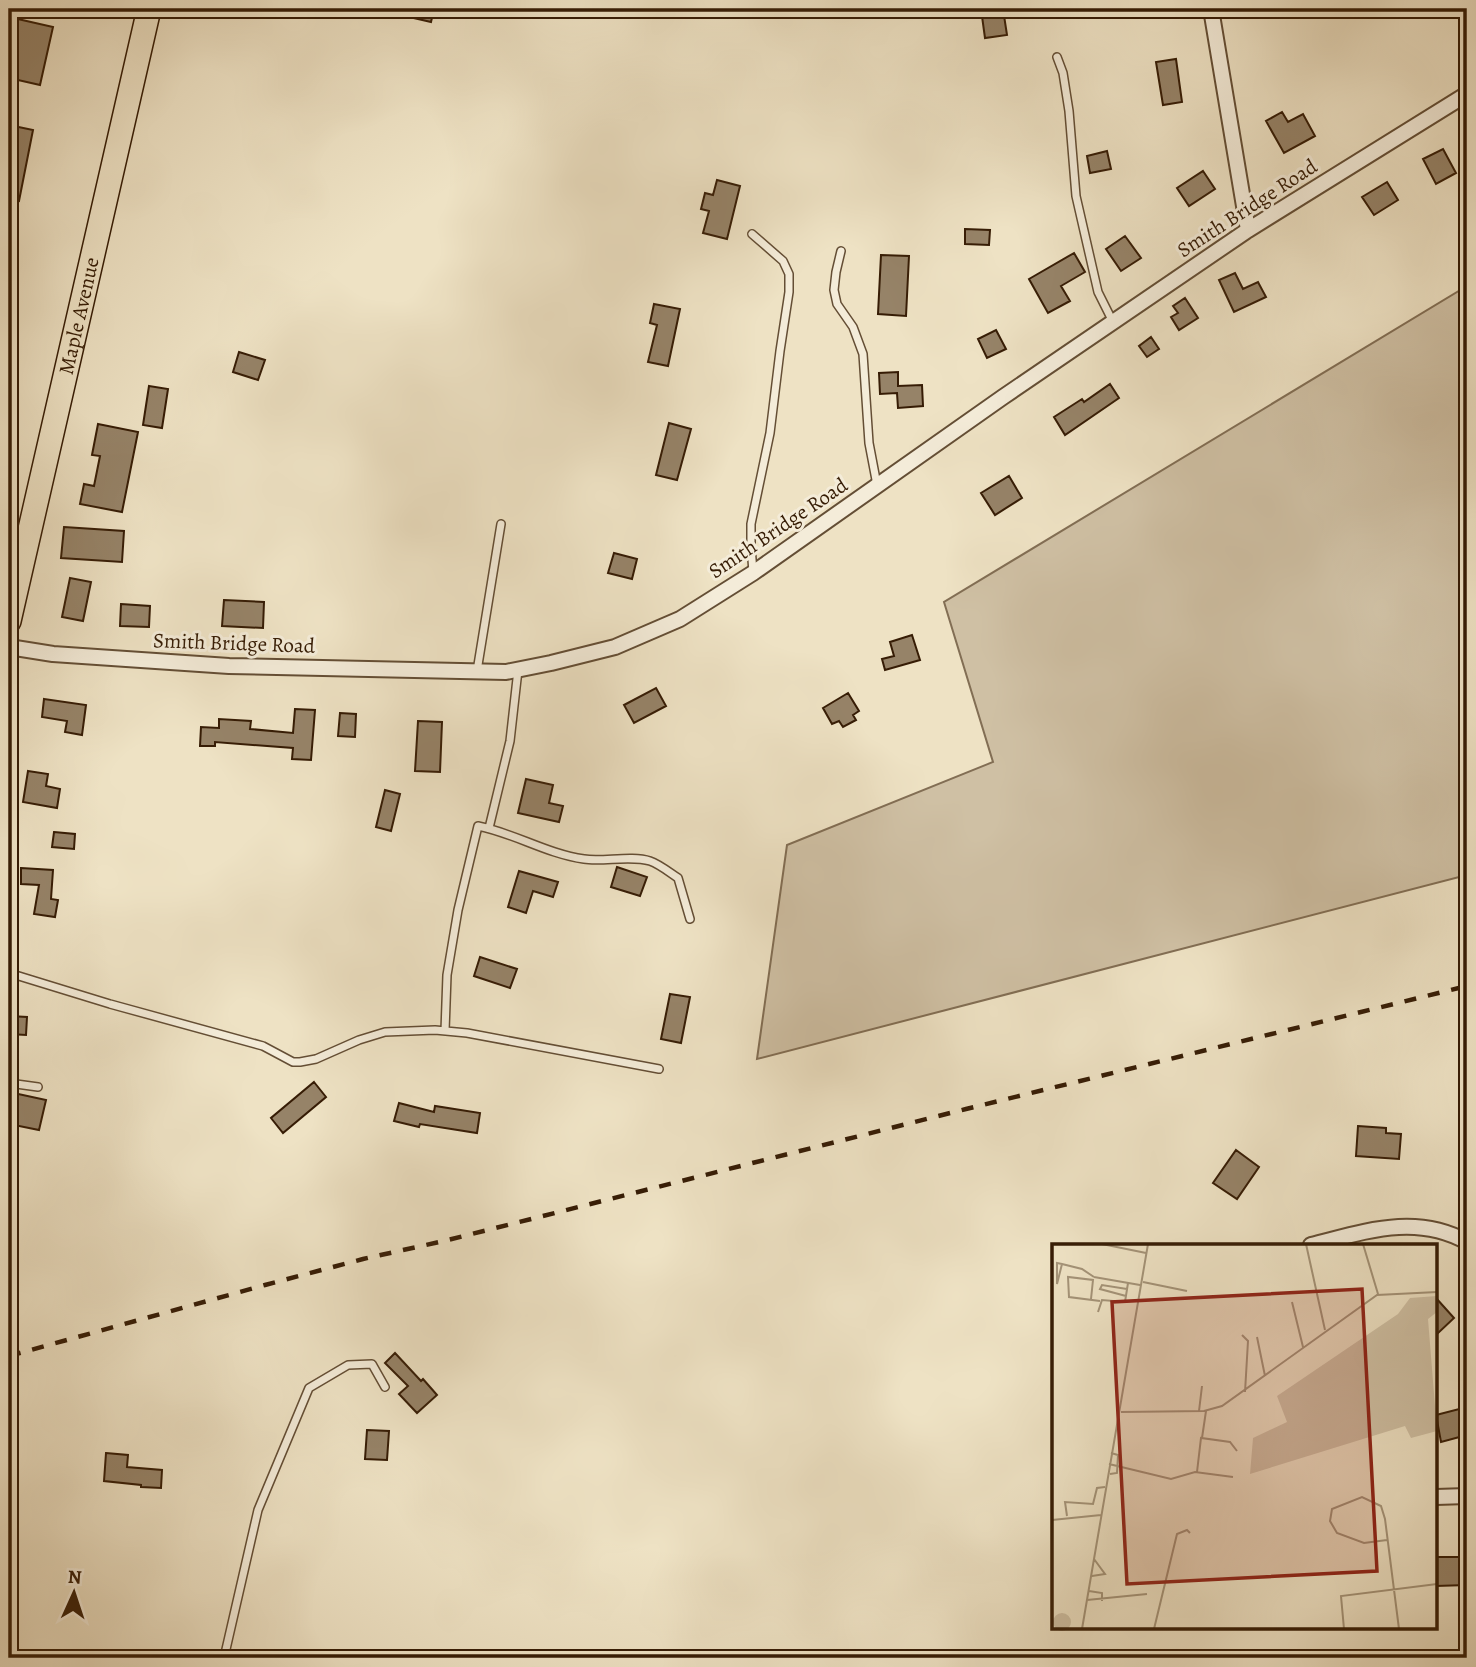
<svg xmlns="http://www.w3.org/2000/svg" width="1476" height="1667" font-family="Alegreya,serif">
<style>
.green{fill:#cfc0a4;stroke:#826e54;stroke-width:2}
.building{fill:#968368;stroke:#361c05;stroke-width:2}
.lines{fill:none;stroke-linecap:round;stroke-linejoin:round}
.service-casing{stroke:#644e35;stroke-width:10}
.minor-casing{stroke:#644e35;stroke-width:18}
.primary-casing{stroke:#361c05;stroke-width:26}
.service{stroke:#f4ecd9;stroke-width:7}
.minor{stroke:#f4ecd9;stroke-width:14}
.primary{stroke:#eee2c4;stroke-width:23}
.rail{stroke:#361c05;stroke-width:4.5;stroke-dasharray:12 12;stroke-linecap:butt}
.labels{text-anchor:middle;stroke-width:6;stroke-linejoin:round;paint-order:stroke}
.street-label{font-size:21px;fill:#361c05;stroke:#f4ecd9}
.inset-road{fill:none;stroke:#a49378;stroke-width:2}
.view{fill:#8f2418;fill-opacity:0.15;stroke:#8f2418;stroke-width:3.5}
.inset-edge{fill:none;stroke:#361c05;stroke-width:3.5}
</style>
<rect width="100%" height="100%" fill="#eee2c4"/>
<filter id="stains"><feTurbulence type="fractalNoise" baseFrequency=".00286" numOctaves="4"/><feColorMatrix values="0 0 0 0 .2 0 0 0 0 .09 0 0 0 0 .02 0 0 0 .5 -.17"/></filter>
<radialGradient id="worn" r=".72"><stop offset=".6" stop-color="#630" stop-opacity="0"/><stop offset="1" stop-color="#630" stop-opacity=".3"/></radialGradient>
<path class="green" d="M1467 286V875L757 1059 787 845 993 762 944 602Z"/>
<path class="building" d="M396 9H434L431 22 396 14Z
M981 9H1003L1007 35 985 38Z
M9 17 53 27 40 85 9 78Z
M1176 59 1182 102 1163 105 1156 62Z
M1282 112 1288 122 1303 114 1315 136 1284 153 1266 121Z
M9 125 33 130 19 201 9 198Z
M1443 149 1456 173 1436 184 1423 159Z
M1107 151 1111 169 1090 173 1087 156Z
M1203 171 1215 189 1189 206 1177 188Z
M717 180 740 186 727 239 703 233 709 211 701 209 705 193 713 195Z
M1387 182 1398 200 1374 215 1362 197Z
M965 229 990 230 989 245 965 244Z
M1125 236 1141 258 1121 271 1106 249Z
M1074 253 1085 272 1061 286 1070 301 1048 313 1029 279Z
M881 255 909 256 906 316 878 314Z
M1235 273 1243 289 1258 282 1266 297 1234 312 1219 280Z
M1185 298 1198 318 1179 330 1171 317 1178 313 1173 306Z
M654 304 680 309 668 366 648 362 657 325 650 323Z
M996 330 1006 349 987 358 978 339Z
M1151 337 1159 349 1147 357 1139 346Z
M239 352 265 360 258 380 233 372Z
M898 372V386L922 385 923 406 898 408 897 393 880 394 879 373Z
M1110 384 1119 398 1065 435 1054 417 1082 399 1084 402Z
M149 386 168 389 162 428 143 425Z
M669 423 691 429 677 480 656 475Z
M98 424 138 432 122 512 80 504 84 484 94 486 100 456 92 455Z
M1009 476 1022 498 995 515 981 493Z
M64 527 124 531 122 562 61 558Z
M614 553 637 559 632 579 608 573Z
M70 578 91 582 83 621 62 617Z
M224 600 264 602 263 628 222 626Z
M121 604 150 606 149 627 120 626Z
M912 635 920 660 885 670 882 659 894 656 890 642Z
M656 688 666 706 634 723 624 705Z
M848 693 859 711 853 715 856 720 843 727 839 721 832 724 823 708Z
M44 699 86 705 82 735 65 732 67 721 42 717Z
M295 709 315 710 311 760 292 759 293 748 215 742V746H200L201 727 219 728V719L251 721 250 729 293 733Z
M340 713 356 714 355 737 338 736Z
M418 721 442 722 440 772 415 771Z
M28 771 48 774 46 786 60 789 57 808 23 802Z
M526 779 553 785 549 803 563 806 559 822 518 813Z
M385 790 400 794 391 831 376 827Z
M54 832 75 834 74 849 52 847Z
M617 867 647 877 640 896 611 887Z
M21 868 53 870 51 899 58 900 55 917 34 914 39 885 21 884Z
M519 871 558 882 553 897 533 891 526 913 508 907Z
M480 957 517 969 510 988 474 976Z
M670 994 690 997 681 1043 661 1039Z
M9 1016 27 1017 26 1035 9 1034Z
M314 1082 326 1097 283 1133 271 1118Z
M9 1092 46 1100 39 1130 9 1124Z
M399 1103 434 1112 435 1106 480 1113 477 1133 420 1124 419 1127 394 1121Z
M1358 1126 1386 1128V1133L1401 1134 1399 1159 1356 1156Z
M1236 1150 1259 1167 1237 1199 1213 1183Z
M1436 1298 1454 1318 1436 1335Z
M395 1353 421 1381 423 1379 437 1395 417 1413 399 1394 408 1386 385 1363Z
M1467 1407V1435L1441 1442 1436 1415Z
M367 1430 389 1431 387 1460 365 1459Z
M106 1453 128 1455 127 1467 162 1470 161 1488 141 1487V1485L104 1481Z
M1436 1557H1467V1585L1436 1586Z"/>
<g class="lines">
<defs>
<path id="service" d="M36 9C47 12 57 15 67 9
M1057 57 1063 73 1069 111 1076 196 1098 292 1113 322
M752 234 783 261 789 274V292L780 351 770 433 751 524V547L753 572
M841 251 836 272 834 290 837 304 853 327 863 354 869 443 877 485
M477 671 501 524
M489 828 510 741 518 670
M9 973 110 1004 263 1046 293 1062H300L316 1059 359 1040 385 1032 435 1030 467 1033 659 1069
M445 1031 447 975 458 910 478 826C514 833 547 854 584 859 602 862 632 855 650 861 659 864 669 872 678 878L690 919
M9 1083 38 1087
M224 1658 258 1510 309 1388 348 1365 372 1364 385 1387"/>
<path id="minor" d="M1211 9 1248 230
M9 647 53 654 229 666 506 672 551 663 615 647 680 619 753 573 1003 397 1248 230 1467 94
M1311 1245C1364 1232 1415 1213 1467 1242
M1436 1497 1467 1496"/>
<g id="primary">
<path id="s1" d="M9 621 149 9"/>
</g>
</defs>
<use href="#service" class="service-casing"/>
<use href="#minor" class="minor-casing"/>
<use href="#primary" class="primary-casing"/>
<use href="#service" class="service"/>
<use href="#minor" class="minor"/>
<use href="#primary" class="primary"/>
<path class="rail" d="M9 1356 265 1285 363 1259 448 1240 966 1109 1467 986"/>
</g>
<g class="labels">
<g class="street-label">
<text transform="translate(1247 208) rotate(-33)" y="7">Smith Bridge Road</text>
<text dy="7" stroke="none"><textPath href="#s1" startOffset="313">Maple Avenue</textPath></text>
<text transform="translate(778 528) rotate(-34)" y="7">Smith Bridge Road</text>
<text transform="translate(234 643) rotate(2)" y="7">Smith Bridge Road</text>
</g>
</g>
<g transform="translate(1052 1244)">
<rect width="385" height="385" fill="#eee2c4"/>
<path d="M385 52V68L376 75 385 187 359 194 353 182 198 230 201 194 235 178 225 152 346 70 358 54ZM1 378a9 9 0 1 1 18 0a9 9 0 1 1-18 0Z" fill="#cfc0a4"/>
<path class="inset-road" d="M50 0 94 9M254 0 273 86M311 0 326 50M10 20 5 40V19L10 20 30 25 42 33M42 33 88 41M91 38 135 47M74 52 48 45 50 41 75 45M39 55 41 36 16 33 17 53 48 57M240 58 251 103M46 68 50 56 73 58 76 39M190 91 196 97 193 148M205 93 213 132M147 167 150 142M69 168 152 167 170 162 325 51 385 48M150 194 154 167M57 220 119 235 143 228 181 233M145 228 149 194 178 198 185 207M58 230 65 229 66 211 59 209M15 272 13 258 41 260 45 244 53 243M0 276 49 271M335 296 312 299 285 289 278 277 280 265 310 253 329 262 333 275 347 385M40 332 53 330 42 315M37 347 50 349V357M35 356 95 350M30 385 96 0M102 385 125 290 135 286 138 289M292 385 289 352 385 340"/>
<path class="view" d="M310 45 325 327 75 340 60 58Z"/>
<rect width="385" height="385" class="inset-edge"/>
</g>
<rect width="1476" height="1667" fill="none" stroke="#eee2c4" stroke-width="35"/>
<rect x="10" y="10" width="1455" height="1646" fill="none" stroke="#361c05" stroke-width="3.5"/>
<rect x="18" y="18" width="1441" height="1632" fill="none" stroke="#361c05" stroke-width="2"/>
<g transform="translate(74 1593) rotate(3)" stroke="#f4ecd9" stroke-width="5" paint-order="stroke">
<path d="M0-5L12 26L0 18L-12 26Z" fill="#361c05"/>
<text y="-10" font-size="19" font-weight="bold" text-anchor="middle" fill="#361c05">N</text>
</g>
<rect width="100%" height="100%" filter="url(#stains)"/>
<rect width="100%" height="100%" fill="url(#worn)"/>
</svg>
